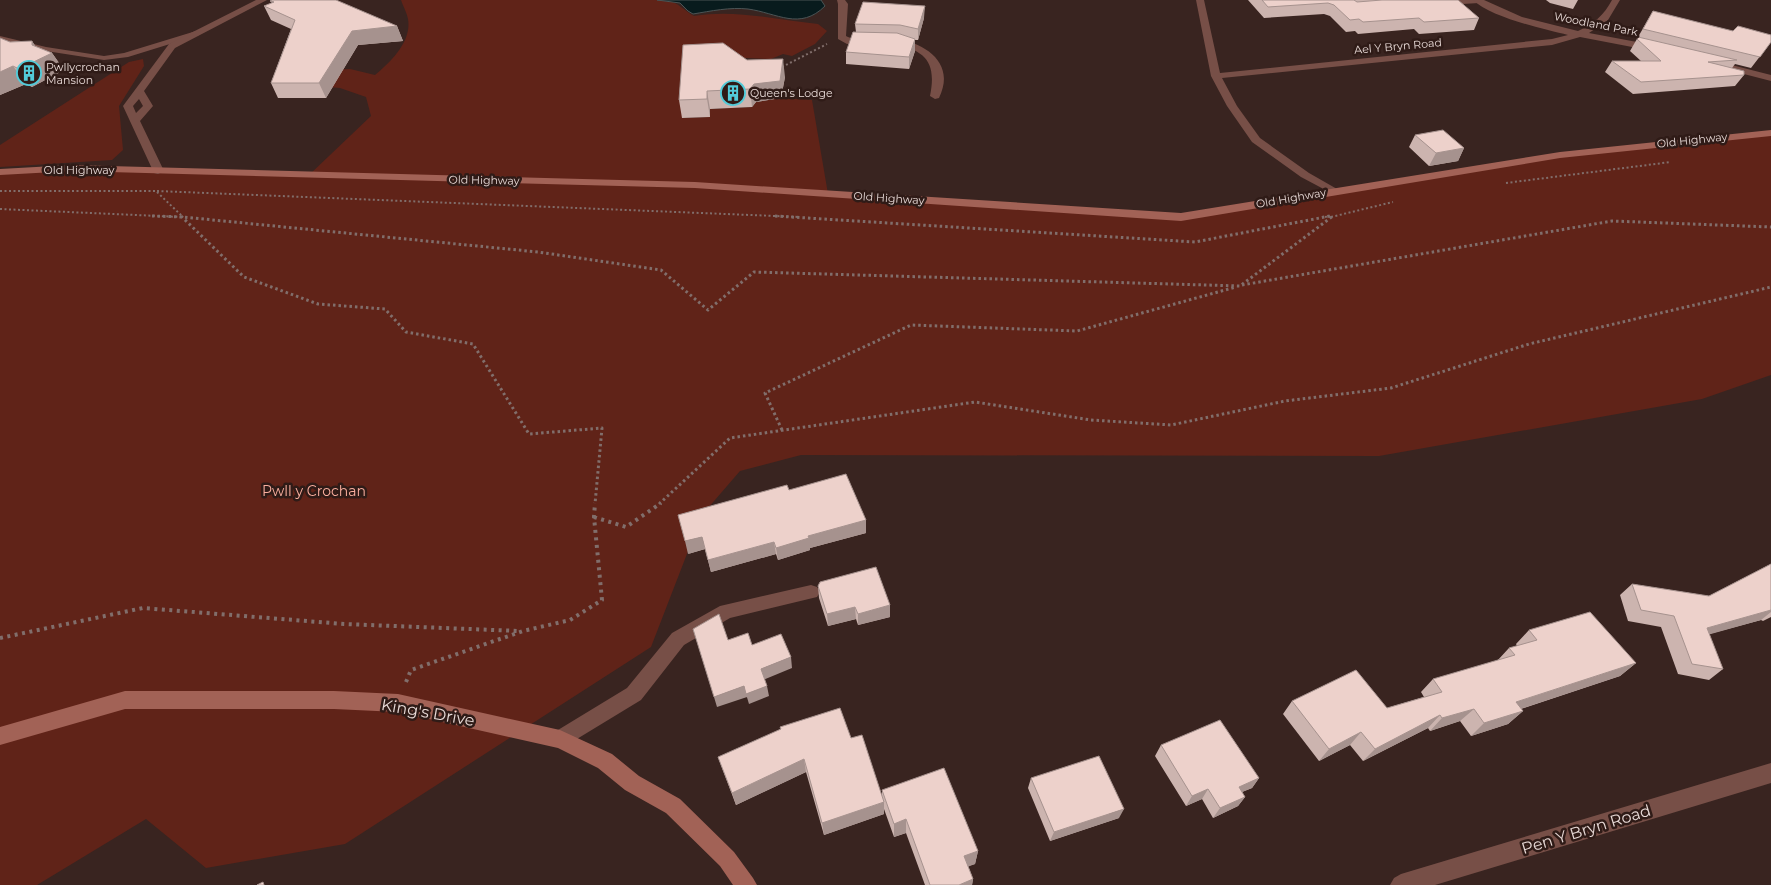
<svg xmlns="http://www.w3.org/2000/svg" width="1771" height="885" font-family="Montserrat,sans-serif">
<style>
.green{fill:#602318}
.water{fill:#081b1d;stroke:#4b5455}
.lines{fill:none;stroke-linecap:round;stroke-linejoin:round}
.path-far2{stroke:#816e6b;stroke-width:2;stroke-dasharray:2 2.5;stroke-linecap:butt}
.path-far1{stroke:#816e6b;stroke-width:3;stroke-dasharray:2.5 3;stroke-linecap:butt}
.path{stroke:#816e6b;stroke-width:4;stroke-dasharray:3 4.5;stroke-linecap:butt}
.lane{fill:#774f47;fill-rule:evenodd}
.street{fill:#774f47;fill-rule:evenodd}
.secondary{fill:#a26256;fill-rule:evenodd}
.wall{fill:#ccb4af}
.shaded-wall{fill:#a6928e}
.building{fill:#edd1cb;stroke:#a6928e}
.labels{text-anchor:middle;stroke-width:5;stroke-linejoin:round;paint-order:stroke}
.far-street-label{font-size:11px;fill:#e8dad7;stroke:#2f1b17}
.far-poi-label{font-size:11px;fill:#e8dad7;stroke:#2f1b17;text-anchor:start}
.park-label{font-size:14px;fill:#fbaf9f;stroke:#2f1b17}
.near-street-label{font-size:16px;fill:#e8dad7;stroke:#2f1b17}
</style>
<rect width="100%" height="100%" fill="#392420"/>
<path class="green" d="M401 0H667C677 2 685 11 694 16 736 9 776 20 818 24L827 31 815 44 792 56 783 54 771 59 746 58 723 61 682 118 709 117 710 109 752 107 756 102 781 98 812 100 828 194 1181 217 1560 155 1771 133V375L1702 399 1379 456 801 455 740 471 702 515 651 647 345 844 206 868 146 819 37 885H0V172L72 168 308 176 371 116 366 97 340 88 284 83 295 71 350 69 375 75C391 62 412 41 408 19 407 13 403 6 401 0Z
M143 59 144 66 119 106 123 150 112 160 0 167V145L129 62Z"/>
<path class="water" d="M657 0H821L825 6C800 31 777 13 748 9 730 7 711 11 693 14L688 11 680 3Z"/>
<g class="lines">
<path class="path-far2" d="M782 67 827 44
M1506 183 1671 162
M0 191H157
M157 191 800 217
M157 192 183 217
M0 209 181 217
M1325 217 1330 216
M1331 217 1393 202"/>
<path class="path-far1" d="M152 216 183 217 538 252 661 270 708 310 754 272 1240 286 1333 216
M181 216 244 277 318 304 385 309 406 332 473 344 529 434 602 428 595 504
M775 216 1195 242 1330 216
M1242 285 1612 221 1771 227
M782 430 765 393 911 325 1077 331 1236 287
M659 504 730 438 975 402 1091 420 1171 425 1285 401 1391 388 1529 344 1771 287"/>
<path class="path" d="M594 517 626 527 661 503
M0 638 143 608 344 624 519 631
M406 682 411 670 523 631 570 620 602 600 594 517 595 503"/>
<path class="lane" d="M1458 0H1482L1483 1 1479 3 1446 5 1442 3 1446 1Z
M196 31 200 33 199 35 128 57 104 60 46 51 0 40V36L46 47 104 56 124 53Z"/>
<path class="street" d="M256 0H267L175 48 144 91 153 106 140 121 164 171 158 174 154 173 123 106 169 44ZM139 99 143 106 136 113 133 106Z
M837 0H845L848 4 846 36C853 41 863 36 871 38V42L847 44 838 39V4Z
M1196 0H1204L1220 73 1552 39 1568 35C1543 29 1490 17 1473 0H1484L1522 17 1578 31C1594 24 1604 15 1612 0H1620L1608 20 1589 33 1653 45 1658 48 1653 51 1580 37 1552 45 1222 78 1237 106 1260 138 1309 173 1337 189 1339 191 1337 193 1333 194 1301 177 1252 142 1227 106 1211 76Z
M896 38C926 44 956 63 939 98L935 99 930 96C937 61 925 51 893 43V39Z
M1712 60 1771 75V81L1709 65V61Z
M811 585 817 587 820 592 817 597 730 618 684 645 641 700 567 745 560 748 553 745 550 739 553 733 627 688 672 633 720 606Z
M1771 763V783L1435 885H1390L1394 878 1401 874Z"/>
<path class="secondary" d="M1771 130V136L1560 158 1181 221 695 188 72 171 0 175V169L72 165 695 182 1181 213 1560 152Z
M125 691H334L398 694 560 730 612 754 639 776 680 799 734 852 753 878 757 885H733L720 866 666 813 625 790 598 768 558 748 398 712 334 709H125L0 745V727Z"/>
</g>
<path class="wall" d="M1248 0H1458L1479 18 1474 30 1419 34 1414 29 1358 34 1355 31 1346 32 1330 16 1324 14 1264 18Z
M1546 0H1578L1573 9 1550 3Z
M270 1 397 26 403 41 358 45 326 98H278L271 83 291 29 271 20 264 6 272 3Z
M1653 11 1771 42 1751 68 1735 64 1732 68 1744 75 1735 86 1633 94 1605 72 1612 61H1641L1630 51Z
M924 18 918 40H915V51L909 69 846 64V52L856 32 855 24Z
M0 38 10 42 32 41 35 46 52 53 64 70 32 87 26 84 0 95Z
M747 60 785 77 781 98 756 102 752 107 710 109V117L682 118 679 100Z
M1415 135 1464 148 1458 161 1429 166 1409 147Z
M789 490 866 520V533L810 548V550L778 560 776 554 711 572 705 549 688 554Z
M1771 564V617L1763 621 1761 620 1709 634 1723 669 1709 680 1678 674 1661 627 1628 621 1620 595 1632 584 1709 596Z
M818 586 890 605V617L858 625 856 619 828 626 819 598Z
M1529 630 1636 663 1620 676 1521 709 1523 711 1508 724 1471 736 1460 721 1430 731 1428 728 1363 761 1350 745 1319 761 1283 714 1292 701 1387 708 1424 697 1421 692 1433 679 1497 661 1509 648 1517 646 1516 644Z
M851 738 882 796V790L978 851 975 864 968 866 973 879 972 885H925L906 833 894 837 884 809V814L824 835 806 772 736 805 718 757Z
M1161 745 1259 778 1252 788 1242 792 1245 797 1238 806 1213 818 1202 799 1186 806 1155 756Z
M1031 778 1119 818 1050 841 1028 788Z"/>
<path class="shaded-wall" d="M925 6 924 18 918 40V29Z
M397 26 403 41 358 45 326 98 319 83 352 31Z
M915 39V51L909 69V57Z
M32 41 43 57 52 53 64 70 32 87 19 69 32 45Z
M783 59 785 77 781 98 756 102 752 107 750 89 754 84Z
M13 66 26 84 0 95V72Z
M707 91 710 109V117L707 99Z
M1464 148 1458 161 1429 166 1436 153Z
M866 520V533L810 548V550L778 560 776 548 808 536Z
M702 537 705 549 688 554 685 541Z
M774 542 776 554 711 572 708 560Z
M890 605V617L858 625V614Z
M855 607 856 619 828 626 827 614Z
M1771 610V612L1761 620 1693 639 1707 628Z
M791 657 792 668 763 680 761 669Z
M1636 663 1620 676 1502 715 1516 702Z
M744 686 747 697 717 707 714 697Z
M767 686 769 696 749 704 746 694Z
M1474 709 1460 721 1430 731 1442 718Z
M1523 711 1508 724 1471 736 1484 723Z
M1440 715 1428 728 1363 761 1375 749Z
M1361 732 1350 745 1319 761 1329 749Z
M804 759 806 772 736 805 732 793Z
M1259 778 1252 788 1232 796 1239 787Z
M1208 789 1202 799 1186 806 1192 796Z
M1245 797 1238 806 1213 818 1220 808Z
M884 802V814L824 835 822 823Z
M1124 809 1119 818 1050 841 1054 832Z
M906 819V833L894 837V824Z
M978 851 975 864 962 869 964 856Z
M973 879 972 885H959Z"/>
<path class="building" d="M272 0H336L397 26 352 31 319 83H271L295 20 264 6 274 2 270 1Z
M1262 0H1354L1357 2 1382 0H1458L1479 18 1424 22 1419 18 1363 22 1359 19 1350 20 1334 5 1328 3 1268 7Z
M863 2 925 6 918 29 900 25 855 24Z
M1653 11 1733 31 1738 26 1771 35V42L1760 57 1643 29Z
M853 32 897 33 915 39 909 57 846 52Z
M1638 37 1737 60 1708 62 1744 71V75L1641 82 1612 61H1661L1637 39Z
M0 38 10 42 32 41V45L52 53 19 69 13 66 0 72Z
M723 43 747 60 783 59 780 81 754 84 750 89 707 91V99L679 100 683 45Z
M1443 130 1464 148 1436 153 1415 135Z
M846 474 866 520 808 536 809 538 776 548 774 542 708 560 702 537 685 541 678 515 787 485 789 490Z
M1771 564V610L1707 628 1723 669 1692 664 1674 616 1641 610 1632 584 1709 596Z
M876 567 890 605 858 614 855 607 827 614 818 586 820 582Z
M1590 612 1636 663 1516 702 1523 711 1484 723 1474 709 1442 718 1440 715 1375 749 1361 732 1329 749 1292 701 1356 670 1387 708 1442 692 1433 679 1515 655 1509 648 1537 640 1529 630Z
M719 614 728 640 748 633 752 645 781 634 791 657 761 669 767 686 746 694 744 686 714 697 693 629Z
M840 708 851 738 862 735 884 802 822 823 804 759 732 793 718 757 781 729 780 727Z
M1220 720 1259 778 1239 787 1245 797 1220 808 1208 789 1192 796 1161 745Z
M1099 756 1124 809 1054 832 1031 778Z
M944 768 978 851 964 856 973 879 959 885H930L906 819 894 824 882 790Z
M263 882 264 885H257Z"/>
<defs>
<symbol id="building-ring" viewBox="-11 -11 22 22"><circle r="9.5" fill="#2f1b17" stroke="#52cbd9" stroke-width="1.5"/><path d="M-4-6H4V6H1V3H-1V6H-4ZM-2.5-4.3h1.7v1.8h-1.7ZM.8-4.3h1.7v1.8H.8ZM-2.5-1h1.7V.8h-1.7ZM.8-1h1.7V.8H.8Z" fill="#52cbd9"/></symbol>
</defs>
<g fill-rule="evenodd">
<use href="#building-ring" x="15" y="59" width="28" height="28"/>
<use href="#building-ring" x="719" y="79" width="28" height="28"/>
</g>
<g class="labels">
<g class="far-street-label">
<text transform="translate(1596 24) rotate(11)" y="4">Woodland Park</text>
<text transform="translate(1398 46) rotate(-5)" y="4">Ael Y Bryn Road</text>
<text transform="translate(1692 140) rotate(-6)" y="4">Old Highway</text>
<text x="79" y="174">Old Highway</text>
<text transform="translate(484 180) rotate(1)" y="4">Old Highway</text>
<text transform="translate(889 198) rotate(4)" y="4">Old Highway</text>
<text transform="translate(1291 198) rotate(-10)" y="4">Old Highway</text>
</g>
<g class="far-poi-label">
<text x="46" y="71">Pwllycrochan<tspan x="46" dy="13">Mansion</tspan></text>
<text x="750" y="97">Queen's Lodge</text>
</g>
<g class="park-label">
<text x="314" y="496">Pwll y Crochan</text>
</g>
<g class="near-street-label">
<text transform="translate(428 712) rotate(10)" y="6">King's Drive</text>
<text transform="translate(1586 829) rotate(-17)" y="6">Pen Y Bryn Road</text>
</g>
</g>
</svg>
